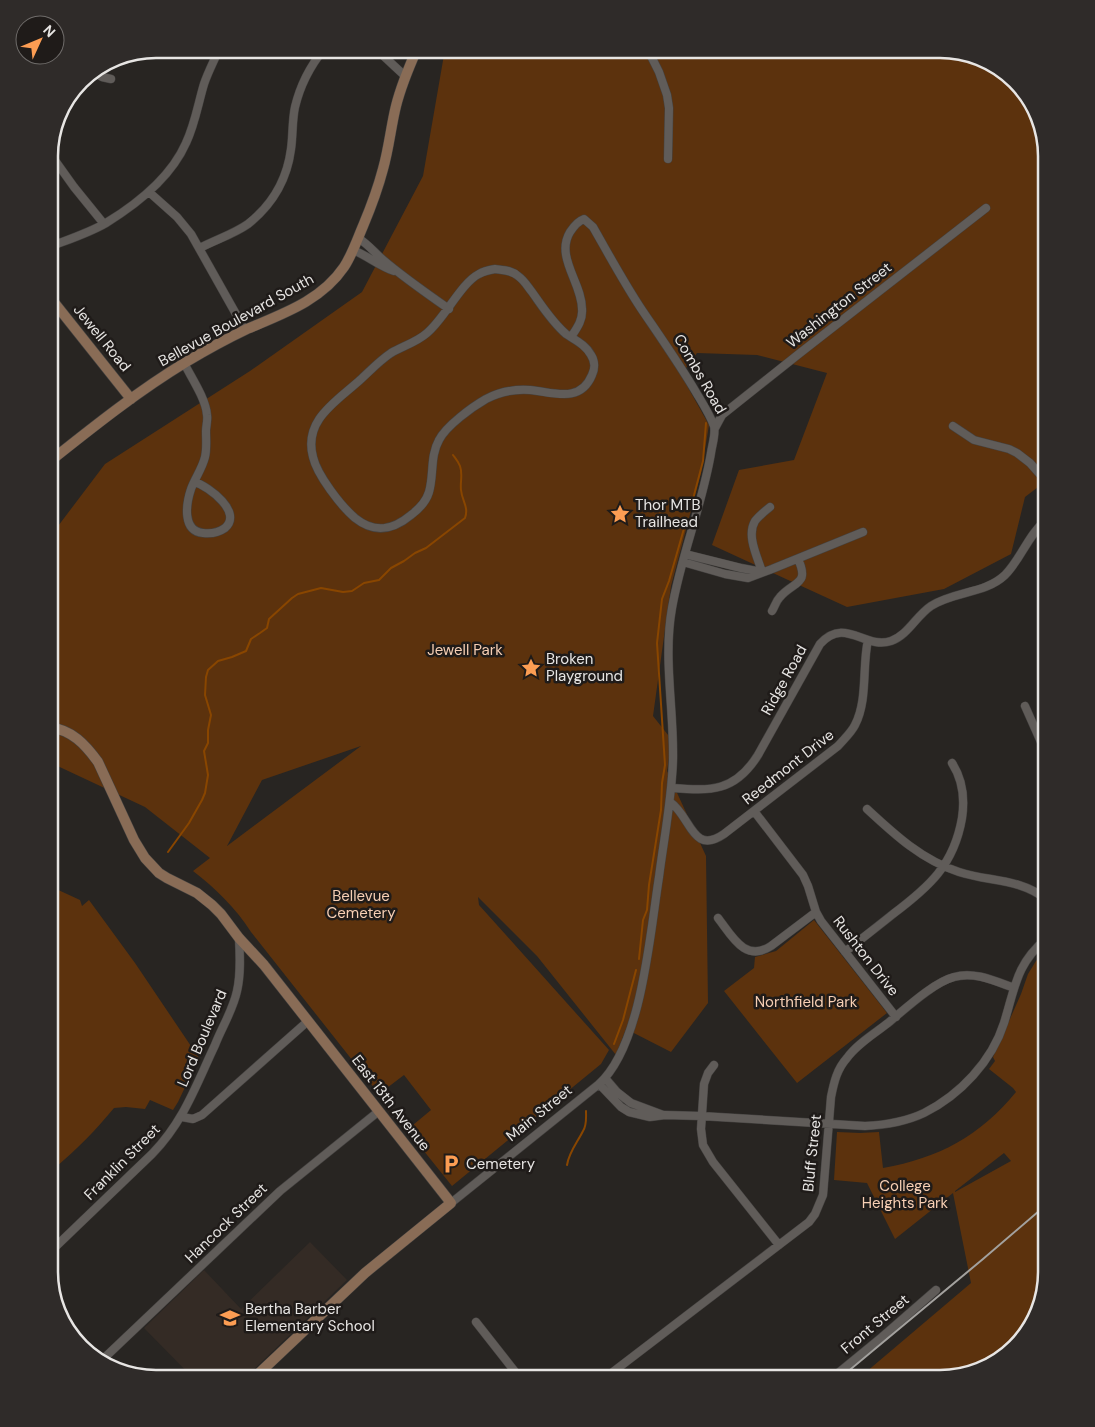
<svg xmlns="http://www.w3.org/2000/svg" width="1095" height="1427" font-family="'DM Sans',sans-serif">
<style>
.built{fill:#342b25}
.green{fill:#5c320d;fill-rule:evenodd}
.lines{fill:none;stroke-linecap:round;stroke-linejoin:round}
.stream{stroke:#894600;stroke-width:2}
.street-casing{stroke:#444240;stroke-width:9}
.secondary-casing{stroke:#444240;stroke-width:11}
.street{stroke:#605c59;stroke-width:8}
.secondary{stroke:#896c56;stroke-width:10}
.rail{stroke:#a3a19e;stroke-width:2}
.labels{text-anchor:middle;stroke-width:5;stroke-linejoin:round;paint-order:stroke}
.street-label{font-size:15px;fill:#e7e5e3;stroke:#1f1b19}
.poi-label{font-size:15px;fill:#e7e5e3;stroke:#1f1b19;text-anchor:start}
.park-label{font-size:15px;fill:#f7cfb4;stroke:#1f1b19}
.rim{fill:none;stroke:#e7e5e3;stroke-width:2.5}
</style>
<rect width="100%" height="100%" fill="#282522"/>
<path class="built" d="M310 1242 347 1280 245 1378H193L144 1328 204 1270 241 1309Z"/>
<path class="green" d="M445 49H946L993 63 1028 96 1046 156V481L1025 497 1011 554 944 589 847 607 712 545 739 470 794 460 827 373 757 355 697 353 681 375 709 425 701 473 671 586 653 716 672 740 667 771 706 856 708 1003 671 1052 626 1029 616 1055 537 956 478 897 479 905 609 1050 601 1064 452 1186 407 1130 431 1110 404 1075 379 1094 251 932C236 908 215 888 193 871L210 858 145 807 49 762V538L105 464 250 371 362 292 423 176ZM361 746 227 846 262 780Z
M49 887 54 888 80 900 82 906 89 900 135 963 199 1058 178 1102 173 1110 150 1100 145 1109 126 1107 114 1108C96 1130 77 1149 55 1168L49 1165Z
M814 920 887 1013 797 1083 724 991 754 968 755 957 776 951Z
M1046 950V1272L1032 1325 999 1360 940 1378H859L971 1283 953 1193 895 1239 867 1183 834 1180 837 1132 860 1133 879 1132 883 1168C939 1158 980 1136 1016 1092L1013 1088 989 1069 995 1061 993 1057 1021 994 1028 974 1036 961ZM1004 1153 1011 1161 955 1192V1191Z"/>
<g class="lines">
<path class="stream" d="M693 499 703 461 706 423
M168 852 189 823 202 800 205 793 208 775 204 751 208 743V730L211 715 205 695 206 677 208 670 218 661 232 657 246 651 251 639 260 633 267 628 269 619 292 598 298 594 321 588 343 592 352 591 364 583 379 580 391 568 404 561 415 553 426 548 465 518C469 507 462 501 461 490 460 482 463 474 460 466 458 461 456 459 453 455
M639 959 643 920 647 910 649 885 661 810 662 783 665 765 657 643 662 599 669 581 687 518
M614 1044 623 1020 636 970
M567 1165C569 1152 577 1143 583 1131 587 1125 586 1117 586 1111"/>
<defs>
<path id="street" d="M376 49 405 76
M651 49 650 54 659 72 667 95 669 108 668 159
M92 71 102 77 111 79
M49 152 74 187 104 224
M149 192 177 217 191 234 245 330
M358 238C368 244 374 252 382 259 403 277 426 293 449 309
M49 247C67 240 89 233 106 223 137 204 171 177 186 143 195 124 198 104 204 84 208 72 214 61 219 49
M200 248C215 240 234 234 248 224 272 205 287 180 291 149 293 135 292 121 295 107 300 86 311 65 324 49
M353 250C368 256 379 266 394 271
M495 269C503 270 512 270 518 276 524 280 528 287 532 292 542 306 552 322 566 334 575 340 586 345 591 355 595 361 595 369 592 375 580 404 553 392 530 390 515 389 499 392 486 399 472 407 446 426 439 440 430 456 434 475 429 492 426 502 419 509 411 515 393 530 375 534 355 518 341 506 317 475 313 457 303 420 337 401 360 380 370 371 379 361 391 353 403 346 417 342 427 333 445 318 461 283 479 274 484 271 489 270 495 269Z
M184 363C191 377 206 399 207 415 208 420 206 426 206 431 206 439 207 449 205 457 202 469 195 478 191 489 186 504 182 531 203 533 211 534 218 533 225 528 243 512 209 487 195 482
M953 426 974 440 1009 449 1017 453 1030 463 1046 481
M715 428 722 415 800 353 986 208
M685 554 741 568 762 572
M683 562 725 574 748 578 772 569 863 532
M762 572C758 558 746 536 755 521 759 516 765 511 770 507
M772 611C775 606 776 601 780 597 794 581 810 585 798 559
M1025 706 1041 742 1046 759
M672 788C711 791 735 792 758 755L820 644C845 616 865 650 891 641 908 635 916 616 931 606 954 591 985 594 1005 575 1021 559 1028 535 1046 520
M670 802C691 816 692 856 724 834L838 746C844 739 851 733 855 725 868 700 862 666 868 640
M867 809C895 835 922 860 959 872 990 882 1019 878 1046 899
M754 811 803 875 808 886 816 912 821 921 896 1017
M718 918C732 936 745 963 771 946L816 912
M845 952C861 939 877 927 893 914 929 887 954 865 962 818 965 798 963 780 952 763
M714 1065 708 1073 704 1084 701 1129 703 1145 713 1162 779 1245
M605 1078 617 1092 631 1103 663 1115
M599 1084 621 1107 629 1112 650 1117 665 1115 701 1116 865 1126C885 1125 905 1122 924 1113 960 1095 992 1061 1004 1023 1015 988 1016 964 1046 939
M182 1117 193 1119 202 1115 308 1021
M451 1203 599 1084C642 1045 650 933 659 877 664 838 672 798 673 759 674 709 663 658 672 608 681 556 702 506 711 453 712 445 716 434 714 426 710 415 703 404 697 394 680 365 661 338 642 310 624 283 609 255 593 227L584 219C578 221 574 226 570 232 555 257 582 283 582 309 583 320 577 328 571 337
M49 1253 152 1154C184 1121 196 1085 215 1045 222 1027 233 1010 237 991 241 974 240 955 239 938
M476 1322 520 1378
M100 1362 280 1191 379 1111
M605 1378 809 1222 815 1214 823 1195 831 1097C834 1082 837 1069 847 1058 857 1044 874 1034 888 1023 905 1009 934 982 954 977 974 971 995 981 1014 988
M832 1378 882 1337 936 1290"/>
<path id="secondary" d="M49 296 131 399
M49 462C93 427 138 391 186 362 206 350 226 339 247 329 282 314 321 301 344 267 352 255 357 240 363 226 371 207 378 188 383 169 389 148 391 126 396 106 401 86 409 67 417 49
M49 727C72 730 85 744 98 762L134 840 145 858 159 873 167 878 197 893 212 905 221 914 239 938 264 965 451 1203 365 1273 254 1378"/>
</defs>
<use href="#street" class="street-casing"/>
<use href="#secondary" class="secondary-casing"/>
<use href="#street" class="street"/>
<use href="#secondary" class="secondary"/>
<path class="rail" d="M840 1378 983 1259 1046 1205"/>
</g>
<defs>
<symbol id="sight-bare" viewBox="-9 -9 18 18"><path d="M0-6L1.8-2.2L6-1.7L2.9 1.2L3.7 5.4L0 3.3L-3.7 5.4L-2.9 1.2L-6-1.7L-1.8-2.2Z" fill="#fc9d53" stroke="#1f1b19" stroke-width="2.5" paint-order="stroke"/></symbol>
<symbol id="parking-bare" viewBox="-9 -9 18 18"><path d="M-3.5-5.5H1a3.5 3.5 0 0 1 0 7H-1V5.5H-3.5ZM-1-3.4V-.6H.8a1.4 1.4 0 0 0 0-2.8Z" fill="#fc9d53" stroke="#1f1b19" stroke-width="2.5" paint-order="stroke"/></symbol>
<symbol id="school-bare" viewBox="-9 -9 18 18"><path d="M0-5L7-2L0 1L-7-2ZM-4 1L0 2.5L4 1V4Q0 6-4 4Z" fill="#fc9d53" stroke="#1f1b19" stroke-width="2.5" paint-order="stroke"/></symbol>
</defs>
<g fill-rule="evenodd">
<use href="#sight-bare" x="606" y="500" width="28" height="28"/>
<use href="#sight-bare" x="517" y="654" width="28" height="28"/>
<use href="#parking-bare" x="437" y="1150" width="28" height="28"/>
<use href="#school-bare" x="216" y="1304" width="28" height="28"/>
</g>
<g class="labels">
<g class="street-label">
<text transform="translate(839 305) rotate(-38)" y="5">Washington Street</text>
<text transform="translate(236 320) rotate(-29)" y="5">Bellevue Boulevard South</text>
<text transform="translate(102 338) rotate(51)" y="5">Jewell Road</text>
<text transform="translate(700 374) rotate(60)" y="5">Combs Road</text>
<text transform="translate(784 680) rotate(-61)" y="5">Ridge Road</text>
<text transform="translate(788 767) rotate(-38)" y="5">Reedmont Drive</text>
<text transform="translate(866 956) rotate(52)" y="5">Rushton Drive</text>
<text transform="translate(202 1038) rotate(-67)" y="5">Lord Boulevard</text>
<text transform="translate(391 1103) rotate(52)" y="5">East 13th Avenue</text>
<text transform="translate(539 1113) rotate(-39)" y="5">Main Street</text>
<text transform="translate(812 1153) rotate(-84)" y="5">Bluff Street</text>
<text transform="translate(122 1162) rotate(-45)" y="5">Franklin Street</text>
<text transform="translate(226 1223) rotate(-44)" y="5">Hancock Street</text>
<text transform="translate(875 1324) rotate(-40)" y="5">Front Street</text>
</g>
<g class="poi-label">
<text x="635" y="510">Thor MTB<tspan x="635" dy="17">Trailhead</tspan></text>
<text x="546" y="664">Broken<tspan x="546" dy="17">Playground</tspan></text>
<text x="466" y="1169">Cemetery</text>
<text x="245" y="1314">Bertha Barber<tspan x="245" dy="17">Elementary School</tspan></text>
</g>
<g class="park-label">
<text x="465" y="655">Jewell Park</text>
<text x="361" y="901">Bellevue<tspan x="361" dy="17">Cemetery</tspan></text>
<text x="806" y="1007">Northfield Park</text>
<text x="905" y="1191">College<tspan x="905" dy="17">Heights Park</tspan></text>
</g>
</g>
<path d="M0 0H1095V1427H0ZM156 58H940A98 98 0 0 1 1038 156V1272A98 98 0 0 1 940 1370H156A98 98 0 0 1 58 1272V156A98 98 0 0 1 156 58Z" fill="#2f2b29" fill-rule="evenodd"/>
<path class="rim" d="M156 58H940A98 98 0 0 1 1038 156V1272A98 98 0 0 1 940 1370H156A98 98 0 0 1 58 1272V156A98 98 0 0 1 156 58Z"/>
<g transform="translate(40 40) rotate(46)"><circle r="24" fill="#1f1b19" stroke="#6f6c6a"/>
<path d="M0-4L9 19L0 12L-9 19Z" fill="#fc9d53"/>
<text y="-8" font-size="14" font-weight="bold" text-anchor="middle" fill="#e7e5e3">N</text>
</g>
</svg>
